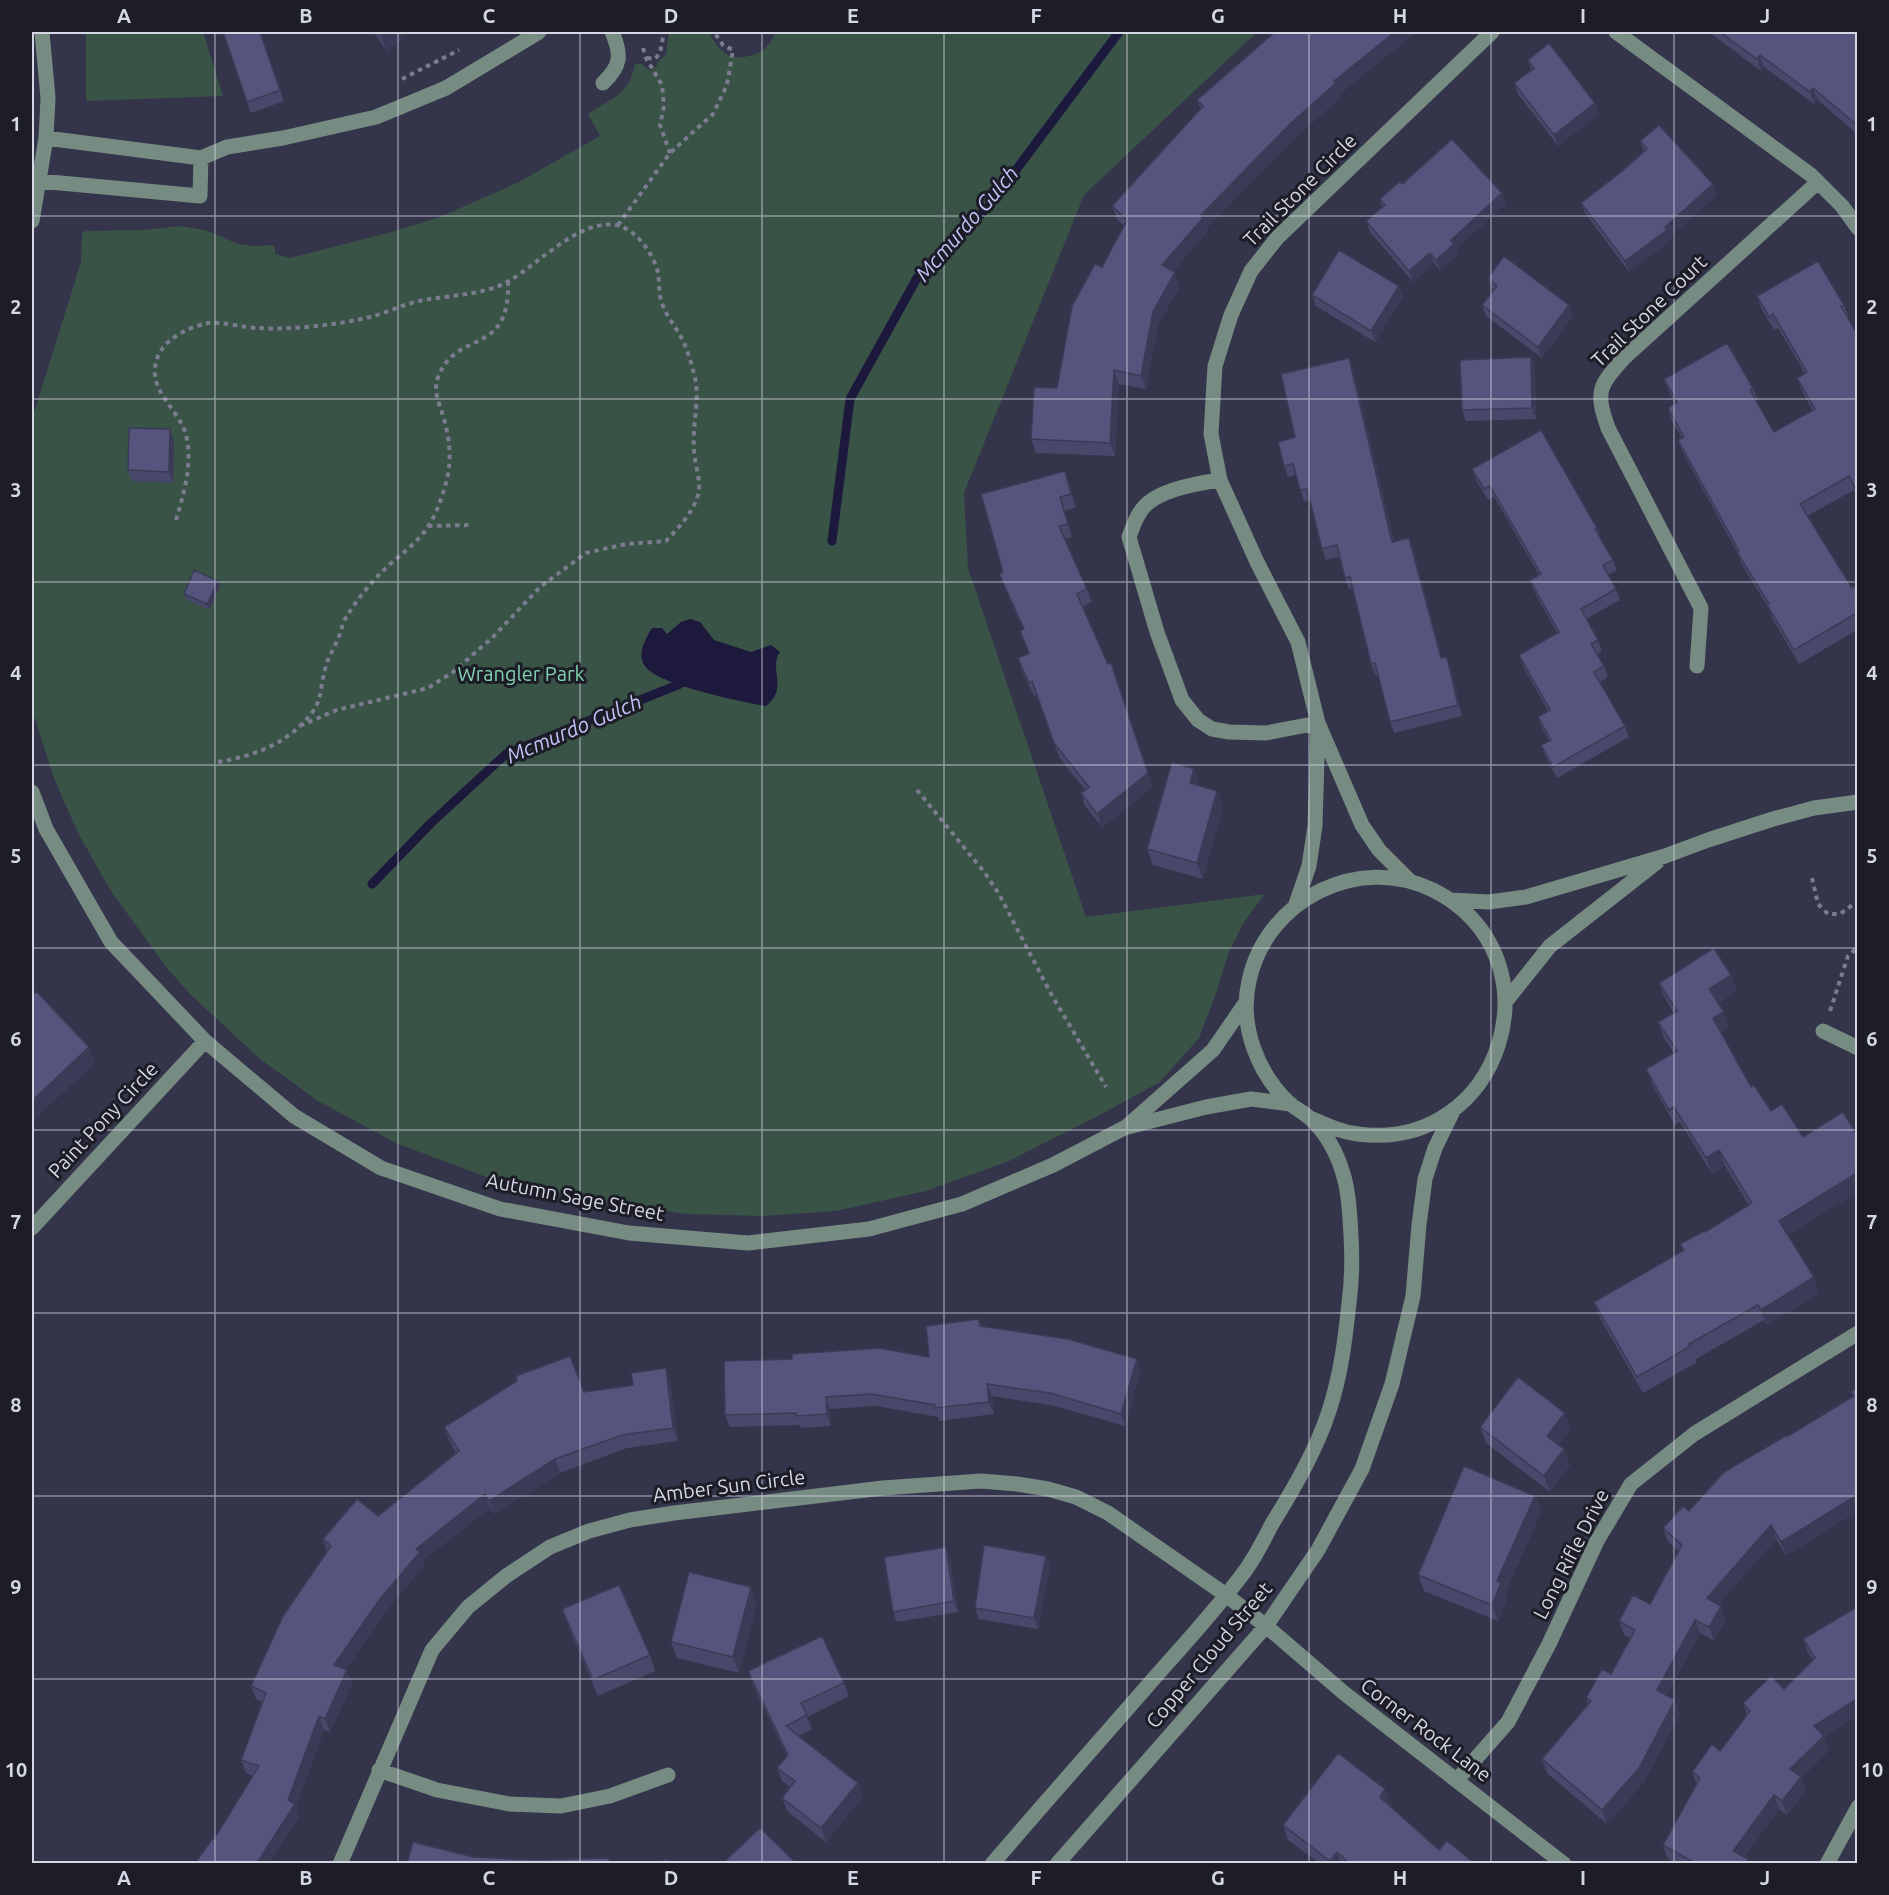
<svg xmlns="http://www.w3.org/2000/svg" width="1889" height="1895" font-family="Ubuntu,sans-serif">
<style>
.green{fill:#395347}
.water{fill:#1c193c}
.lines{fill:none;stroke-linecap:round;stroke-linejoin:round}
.stream{stroke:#1c193c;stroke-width:9}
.path{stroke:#7c7c8f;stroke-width:4;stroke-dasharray:4.5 4.5;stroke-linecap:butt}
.minor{stroke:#768b81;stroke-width:15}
.wall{fill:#48486b}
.shaded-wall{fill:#3b3b57}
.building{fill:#54547c;stroke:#3b3b57;stroke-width:1.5}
.grid{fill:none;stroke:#d6d7e5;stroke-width:1.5;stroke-opacity:0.55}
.labels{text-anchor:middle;stroke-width:6;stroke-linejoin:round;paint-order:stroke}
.street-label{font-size:20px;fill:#d6d7e5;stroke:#1d1d28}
.park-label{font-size:20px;fill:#82d1ae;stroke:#1d1d28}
.water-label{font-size:21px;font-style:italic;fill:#c3c4fa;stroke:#1d1d28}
.neatline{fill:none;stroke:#d6d7e5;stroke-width:2}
.grid-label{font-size:20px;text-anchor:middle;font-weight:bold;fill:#d6d7e5}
</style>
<rect width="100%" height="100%" fill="#34344b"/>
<path class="green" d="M86 32H203L223 96 86 101Z
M669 32H709C712 40 722 53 730 56 735 58 740 57 744 57 760 55 770 47 775 32H1257L1084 195 964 493 968 568 1086 917 1265 894 1244 922 1228 954 1217 991 1199 1038 1160 1082 1096 1117 1009 1161 926 1191 836 1211 762 1216 687 1214 608 1203 497 1181 398 1144 318 1101 260 1059 191 995 166 967 111 891 78 833 53 776 32 709V419L81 262 82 233 86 231 144 230 179 226 205 230 238 244 253 246 272 245 275 247V254L290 258 391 232 440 217 519 182 600 136 588 114C612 97 628 97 635 64H642L650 71 657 66 658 62 666 54Z"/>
<path class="water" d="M690 619 700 622 714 640 751 652 771 645 780 652C768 669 789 688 766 706 743 702 657 685 645 666 636 654 646 638 652 628H662L667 634 681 622Z"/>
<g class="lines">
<path class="stream" d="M832 541 850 399 917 278 989 206 1119 32
M372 884 431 823 506 754 680 684"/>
<path class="path" d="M643 48 646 58 662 85 664 106 660 125 670 153
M647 58 655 59 660 53 664 32
M402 79 459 50
M618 225 670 153 713 114 727 85 733 50 723 45 714 32
M176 520C184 493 193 463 186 435 179 408 144 389 158 356 166 338 189 327 208 323 221 321 244 328 258 328 291 330 338 325 370 317 389 312 406 303 424 300 451 295 485 295 509 281 538 264 580 219 616 225 635 228 654 254 658 273 660 283 658 293 662 303 667 318 678 329 684 343 689 354 692 366 695 378 700 401 692 426 694 449 694 463 702 482 698 495 693 513 678 528 666 541L626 544 586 553 540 587 493 637 453 672 428 688 337 710 302 725
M428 526 471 525
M218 762C249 757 281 746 303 723 325 701 318 692 326 666 328 657 334 649 337 641 341 633 342 623 347 616 356 601 369 585 381 573 396 557 418 544 429 525 437 512 442 497 446 483 452 461 450 438 443 416 439 402 433 392 438 377 457 328 510 358 508 282
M917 790 985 873 999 894 1050 992 1106 1087
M1812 878 1818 904 1828 914H1840L1858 901
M1830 1011 1848 956 1858 947"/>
<path class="minor" d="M1616 32 1811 175 1842 206 1858 228
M603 83C621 66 622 55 612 32
M46 138 201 158 227 147 283 138 376 117 446 88 539 32
M39 181 200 196 201 158
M32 221 46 138 48 98 42 32
M1220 480C1199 483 1164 489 1148 503 1138 511 1133 526 1129 537L1157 632 1182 700 1198 720 1212 729 1229 732 1266 733 1318 723 1298 642 1257 562 1220 480 1211 434 1215 366 1231 315 1251 271 1277 238 1492 32
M1697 666 1701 608 1608 428C1595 391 1599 386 1624 358L1818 182
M32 792 46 829 111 942 205 1041 294 1116 381 1168 500 1209 629 1233 748 1243 869 1229 962 1204 1053 1165 1124 1128 1206 1107 1251 1099 1291 1104
M1451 900 1489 902 1526 897 1665 856 1708 840 1773 819 1814 808 1858 802
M1296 904 1309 866 1315 826 1318 723 1362 825 1379 850 1410 881
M1506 1001 1550 946 1657 862
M1823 1031 1858 1048
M1127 1126 1213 1050 1246 1002
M32 1228 205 1041
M379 1770 437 1790 509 1804 561 1806 610 1796 668 1775
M1457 1780 1508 1722 1549 1644 1597 1541 1631 1484 1694 1434 1858 1333
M340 1864 432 1650 468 1607 506 1576 550 1547 589 1531 630 1520 674 1513 883 1488 981 1481 1017 1484 1048 1489 1076 1497 1108 1513 1226 1595 1266 1626 1344 1693 1564 1864
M992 1864C1042 1806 1092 1749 1143 1691 1176 1653 1211 1616 1242 1575 1254 1560 1263 1541 1272 1524 1294 1488 1316 1451 1329 1411 1341 1374 1345 1341 1349 1303 1353 1273 1352 1249 1350 1219 1349 1205 1348 1190 1344 1177 1338 1155 1327 1134 1311 1119 1304 1113 1297 1109 1290 1104 1257 1073 1239 1025 1249 981 1266 900 1358 853 1433 890 1564 956 1502 1153 1358 1134 1341 1132 1326 1125 1310 1118
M1057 1864 1266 1626 1318 1550 1362 1469 1392 1384 1413 1296 1419 1225 1425 1179 1435 1148 1454 1109
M1827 1864 1858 1807"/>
</g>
<path class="wall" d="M260 32 284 101 251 113 247 102Z
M374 32H409L387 52Z
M1275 32H1416L1340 94 1341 97 1296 137 1207 228 1208 231 1173 271 1180 286 1158 325 1146 389 1119 384 1115 456 1036 453 1031 439 1057 388 1102 267 1124 226 1117 219 1112 206 1201 109 1197 100Z
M1709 32H1857V134L1818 100 1814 104 1764 67 1761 71Z
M1528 60 1595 103 1599 114 1558 146 1518 94 1514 83 1531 70Z
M1640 141 1713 184 1717 195 1670 237 1671 240 1629 272 1585 213 1581 203 1621 172 1644 151Z
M1402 184 1506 204 1456 249 1458 255 1440 270 1434 263 1413 282 1370 232 1366 221 1382 207 1380 199Z
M1488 278 1569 305 1573 316 1542 358 1486 316 1482 305 1494 290 1492 289Z
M1312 295 1403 297 1375 342 1316 306Z
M1757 296 1844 305 1849 318 1848 319 1857 334V497L1854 490 1807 516 1852 588 1857 585V630L1799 664 1772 618 1768 607 1742 565 1737 552 1683 453 1678 440 1682 438 1672 421 1668 408 1675 403 1669 392 1664 379 1753 388 1758 401 1757 402 1774 432 1812 410 1802 391 1797 378 1805 373 1778 328 1774 330 1762 310Z
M1531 357 1535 368 1536 419 1466 421 1462 410Z
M1349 358 1353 369 1394 542 1413 549 1442 658 1451 668 1462 716 1394 733 1390 722 1378 675H1375L1371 664 1352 588 1349 589 1345 578 1339 557 1326 560 1322 549 1310 500 1304 501 1296 475 1288 477 1284 466 1295 437Z
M174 440 173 483 132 481 128 470Z
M1472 469 1597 528 1601 539 1613 560 1617 570 1608 575 1616 589 1620 600 1586 619 1598 640 1602 651 1597 654 1604 666 1608 677 1600 682 1625 726 1629 737 1557 778 1545 756 1541 745 1549 741 1542 728 1538 717 1548 711 1523 666 1519 655 1557 633 1534 591 1530 580 1539 575 1494 497 1488 500 1476 480Z
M1070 484 1076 507 1065 511 1072 537 1065 539 1087 589 1092 602 1082 607 1153 787 1102 827 1085 806 1081 793 1085 790 1059 757 1037 695 1034 696 1022 671 1018 658 1029 653 1020 631 1023 629 1004 587 999 574 1003 572Z
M220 586 209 610 186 599 184 594Z
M1200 785V786L1217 791 1223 807 1203 879 1153 865 1147 849Z
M1659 983 1737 990 1718 1003 1729 1027 1721 1033 1751 1087 1771 1111 1803 1137 1857 1135V1192L1788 1235 1814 1277 1819 1293 1767 1325 1764 1320 1696 1359 1697 1362 1643 1393 1600 1318 1594 1302 1683 1251 1680 1244 1705 1232 1749 1205 1725 1166 1712 1174 1680 1122 1675 1125 1652 1084 1646 1069 1674 1053 1664 1038 1658 1022 1674 1013 1665 998Z
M979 1319 982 1326 1141 1371 1125 1426 1055 1406 992 1396 994 1414 939 1421 938 1417 876 1406 830 1409 831 1426 801 1428 799 1425 730 1427 725 1415 929 1357Z
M666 1368 670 1381 678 1441 627 1448 560 1473 494 1514 490 1508 423 1560 425 1565 385 1612 345 1670 352 1684 330 1732 324 1730 296 1807 299 1817 214 1839 253 1776 246 1773 241 1760 262 1702 256 1699 251 1686 327 1551 323 1539 378 1516 456 1453 449 1440 444 1427 584 1392 633 1385Z
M1857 1388 1786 1556 1776 1539 1718 1605 1726 1620 1714 1641 1700 1633 1667 1695 1675 1700 1680 1714 1644 1782 1607 1824 1547 1773 1542 1759 1588 1704 1586 1698 1611 1674 1630 1639 1624 1635 1619 1621 1650 1604 1679 1551 1668 1542 1663 1528 1689 1511 1788 1436 1853 1396 1851 1392Z
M1480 1427 1571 1429 1558 1445 1570 1465 1550 1492 1486 1443Z
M1535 1496 1541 1512 1505 1593 1507 1599 1498 1621 1424 1591 1418 1575Z
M950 1557 958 1612 897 1622 893 1612Z
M1050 1567 1038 1629 979 1619 975 1608Z
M757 1604 739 1673 677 1658 671 1642Z
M1857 1607V1716L1824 1737 1829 1750 1801 1778 1806 1791 1787 1815 1779 1809 1744 1857 1748 1859 1749 1863H1675L1668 1859 1663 1845 1697 1785 1692 1772 1720 1751 1747 1715 1743 1703 1784 1689 1813 1660 1808 1653 1803 1639Z
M562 1609 650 1655 655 1671 598 1696 568 1626Z
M748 1671 844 1683 849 1696 807 1717 812 1729 798 1736 858 1783 863 1796 826 1842 787 1811 782 1798 790 1787 782 1781 777 1768 787 1756 753 1685Z
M1391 1804 1390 1806 1439 1850 1474 1863H1319L1288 1840 1283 1825Z"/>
<path class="shaded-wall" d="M386 32H409L387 52 381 36Z
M1395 32H1416L1340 94 1341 97 1296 137 1207 228 1208 231 1167 279 1162 265 1201 215 1291 123 1334 81Z
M1760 55 1764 67 1761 71 1757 59Z
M1813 88 1818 100 1814 104 1810 92Z
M1595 103 1599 114 1558 146 1554 135Z
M1713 184 1717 195 1670 237 1671 240 1629 272 1625 261 1665 227Z
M1502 193 1506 204 1456 249 1458 255 1440 270 1436 260 1451 240Z
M1430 253 1434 263 1413 282 1409 271Z
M1175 272 1180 286 1158 325 1146 389 1141 376 1153 312Z
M1399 286 1403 297 1375 342 1371 331Z
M1569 305 1573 316 1542 358 1538 347Z
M1531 357 1535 368 1536 419 1532 408Z
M1349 358 1353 369 1396 553 1392 542Z
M1114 370 1119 384 1115 456 1110 443Z
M170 429 174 440 173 483 169 472Z
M1065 471 1070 484 1076 507 1071 494Z
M1060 497 1065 511 1072 537 1068 524Z
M1409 538 1413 549 1445 669 1441 658Z
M218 581 220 586 209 610 207 604Z
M1447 657 1451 668 1462 716 1458 705Z
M1111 663 1153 787 1102 827 1097 814Z
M1194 769 1200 785 1196 800 1190 783Z
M1217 791 1223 807 1203 879 1197 863Z
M1731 975 1737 990 1715 1004 1709 989Z
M1724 1012 1729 1027 1719 1034 1713 1018Z
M89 1047 95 1063 32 1122V1101Z
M1719 1150 1725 1166 1712 1174 1706 1158Z
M1857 1173V1192L1785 1237 1779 1221Z
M1814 1277 1819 1293 1767 1325 1761 1310Z
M1137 1359 1141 1371 1125 1426 1121 1414Z
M666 1368 670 1381 678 1441 673 1428Z
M987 1384 992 1396 994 1414 989 1402Z
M826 1397 830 1409 831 1426 827 1414Z
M1565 1413 1571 1429 1553 1452 1547 1436Z
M1564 1449 1570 1465 1550 1492 1544 1476Z
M555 1459 560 1473 494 1514 489 1501Z
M485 1494 490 1508 423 1560 425 1565 385 1612 339 1678 334 1665 380 1599 416 1549Z
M1857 1495V1512L1786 1556 1781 1542Z
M1535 1496 1541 1512 1505 1593 1507 1599 1498 1621 1492 1605 1497 1581Z
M1771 1525 1776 1539 1712 1612 1707 1598Z
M946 1547 950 1557 958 1612 954 1601Z
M1046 1556 1050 1567 1038 1629 1034 1618Z
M751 1587 757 1604 739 1673 733 1657Z
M1721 1606 1726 1620 1714 1641 1709 1627Z
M1695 1620 1700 1633 1662 1704 1657 1690Z
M347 1670 352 1684 330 1732 325 1719Z
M1857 1699V1716L1824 1737 1829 1750 1801 1778 1806 1791 1787 1815 1782 1801 1790 1769 1814 1726Z
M1675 1700 1680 1714 1644 1782 1607 1824 1602 1810Z
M319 1716 324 1730 296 1807 299 1817 270 1863H257L288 1800Z
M858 1783 863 1796 826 1842 821 1828Z
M1385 1789 1391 1804 1385 1812 1380 1797Z
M1774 1795 1779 1809 1739 1863 1733 1851Z
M1337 1852 1341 1863H1331L1330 1861Z"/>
<path class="building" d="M223 32H260L280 90 247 102Z
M378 32H386L381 36Z
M1275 32H1395L1334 81 1336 83 1291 123 1201 215 1203 218 1162 265 1175 272 1153 312 1141 376 1114 370 1110 443 1031 439 1034 387 1057 388 1072 306 1095 264 1102 267 1127 220 1112 206 1203 106 1197 100Z
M1720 32H1857V125L1813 88 1810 92 1760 55 1757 59Z
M1549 43 1595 103 1554 135 1514 83 1534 68 1528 60Z
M1659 125 1713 184 1665 227 1667 230 1625 261 1581 203 1621 172 1647 149 1640 141Z
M1452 139 1502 193 1451 240 1454 244 1436 260 1430 253 1409 271 1366 221 1385 205 1380 199 1400 181 1402 184Z
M1339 250 1399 286 1371 331 1312 295Z
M1504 256 1569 305 1538 347 1482 305 1497 286 1488 278Z
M1818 261 1844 305 1841 306 1857 334V492L1849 476 1800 504 1852 588 1857 585V613L1794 650 1767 605 1769 604 1737 552 1739 551 1678 440 1684 437 1668 408 1677 402 1664 379 1727 343 1753 388 1750 390 1774 432 1815 409 1797 378 1807 372 1773 314 1769 317 1757 296Z
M1531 357 1532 408 1462 410 1460 360Z
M1349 358 1392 542 1409 538 1441 658 1447 657 1458 705 1390 722 1375 663 1371 664 1350 577 1345 578 1337 545 1322 549 1307 489 1300 490 1293 464 1284 466 1278 442 1295 437 1281 374Z
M129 428 170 429 169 472 128 470Z
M1541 430 1597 528 1595 529 1613 560 1603 565 1616 589 1581 609 1598 640 1591 644 1604 666 1594 672 1625 726 1553 767 1541 745 1551 740 1538 717 1550 710 1519 655 1559 632 1530 580 1541 574 1490 486 1484 489 1472 469Z
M1065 471 1071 494 1060 497 1068 524 1059 526 1087 589 1077 594 1108 664 1111 663 1148 773 1097 814 1081 793 1089 787 1054 743 1032 681 1029 683 1018 658 1029 653 1020 631 1024 629 999 574 1003 572 981 494Z
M194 570 218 581 207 604 184 594Z
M1172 762 1194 769 1190 783 1217 791 1197 863 1147 849Z
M1714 948 1731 975 1709 989 1724 1012 1713 1018 1751 1087 1754 1085 1771 1111 1782 1104 1803 1137 1843 1112 1857 1135V1173L1779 1221 1814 1277 1761 1310 1758 1305 1689 1344 1691 1346 1637 1377 1594 1302 1684 1250 1680 1244 1704 1231 1705 1232 1752 1203 1719 1150 1706 1158 1674 1107 1669 1110 1646 1069 1677 1051 1658 1022 1677 1011 1659 983Z
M36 991 89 1047 32 1101V995Z
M979 1319 980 1326 1068 1339 1137 1359 1121 1414 1050 1393 987 1384 989 1402 935 1408V1405L871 1394 826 1397 827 1414 796 1416V1413L725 1415 724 1361 792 1359V1354L879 1348 929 1357 926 1326Z
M570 1356 584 1392 633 1385 631 1373 666 1368 673 1428 622 1435 555 1459 489 1501 485 1494 416 1549 420 1552 380 1599 334 1665 347 1670 325 1719 319 1716 288 1800 295 1804 257 1863H195L213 1838 214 1839 259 1766 241 1760 266 1693 251 1686 283 1616 331 1546 323 1539 357 1499 378 1516 459 1451 444 1427 517 1381 516 1376Z
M1518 1377 1565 1413 1547 1436 1564 1449 1544 1476 1480 1427Z
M1857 1388V1495L1781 1542 1771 1525 1707 1598 1721 1606 1709 1627 1695 1620 1657 1690 1675 1700 1639 1768 1602 1810 1542 1759 1591 1701 1586 1698 1602 1669 1611 1674 1635 1630 1619 1621 1633 1595 1650 1604 1682 1545 1663 1528 1683 1506 1689 1511 1724 1472 1787 1435 1788 1436 1854 1396 1851 1392Z
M1464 1466 1535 1496 1497 1581 1501 1583 1492 1605 1418 1575Z
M984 1545 1046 1556 1034 1618 975 1608Z
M946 1547 954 1601 893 1612 884 1557Z
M689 1572 751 1587 733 1657 671 1642Z
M619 1585 650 1655 593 1680 562 1609Z
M1857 1607V1699L1814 1726 1824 1736 1790 1769 1801 1777 1782 1801 1774 1795 1733 1851 1748 1859 1745 1863H1695L1663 1845 1700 1778 1692 1772 1712 1744 1720 1751 1750 1711 1743 1703 1771 1676 1784 1689 1815 1658 1803 1639Z
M822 1636 844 1683 801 1703 807 1715 786 1726 858 1783 821 1828 782 1798 795 1781 777 1768 788 1755 748 1671Z
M1338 1753 1385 1789 1380 1797 1439 1850 1447 1841 1474 1863H1349L1337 1852 1330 1861 1283 1825Z
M760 1828 796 1863H723Z
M413 1842 473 1857 536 1860 609 1858V1863H407Z
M668 1859 669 1863H651Z"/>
<path class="grid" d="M215 32V1864M398 32V1864M580 32V1864M762 32V1864M944 32V1864M1127 32V1864M1309 32V1864M1491 32V1864M1674 32V1864M32 216H1858M32 399H1858M32 582H1858M32 765H1858M32 948H1858M32 1130H1858M32 1313H1858M32 1496H1858M32 1679H1858"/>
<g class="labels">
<g class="street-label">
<text transform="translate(1300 190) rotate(-45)" y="7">Trail Stone Circle</text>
<text transform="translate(1649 311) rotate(-44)" y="7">Trail Stone Court</text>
<text transform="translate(103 1120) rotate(-47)" y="7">Paint Pony Circle</text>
<text transform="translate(575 1197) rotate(11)" y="7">Autumn Sage Street</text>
<text transform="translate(729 1486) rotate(-7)" y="7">Amber Sun Circle</text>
<text transform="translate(1571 1554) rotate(-63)" y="7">Long Rifle Drive</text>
<text transform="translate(1209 1655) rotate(-50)" y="7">Copper Cloud Street</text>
<text transform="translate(1426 1730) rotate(37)" y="7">Corner Rock Lane</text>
</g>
<g class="park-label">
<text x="521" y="681">Wrangler Park</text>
</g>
<g class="water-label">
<text transform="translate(967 224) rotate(-49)" y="7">Mcmurdo Gulch</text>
<text transform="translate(574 729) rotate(-23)" y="7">Mcmurdo Gulch</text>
</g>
</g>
<rect width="1889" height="1895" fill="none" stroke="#1d1d28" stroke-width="66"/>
<rect x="33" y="33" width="1823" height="1829" class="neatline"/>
<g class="grid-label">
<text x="124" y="23">A</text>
<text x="306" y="23">B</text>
<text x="489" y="23">C</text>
<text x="671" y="23">D</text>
<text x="853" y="23">E</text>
<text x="1036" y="23">F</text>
<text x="1218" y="23">G</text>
<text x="1400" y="23">H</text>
<text x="1583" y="23">I</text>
<text x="1765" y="23">J</text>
<text x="16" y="131">1</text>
<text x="1872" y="131">1</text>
<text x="16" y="314">2</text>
<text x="1872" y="314">2</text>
<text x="16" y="497">3</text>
<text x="1872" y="497">3</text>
<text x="16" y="680">4</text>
<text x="1872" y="680">4</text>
<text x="16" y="863">5</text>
<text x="1872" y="863">5</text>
<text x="16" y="1046">6</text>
<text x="1872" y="1046">6</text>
<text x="16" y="1229">7</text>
<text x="1872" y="1229">7</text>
<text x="16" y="1412">8</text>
<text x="1872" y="1412">8</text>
<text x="16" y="1594">9</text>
<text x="1872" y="1594">9</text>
<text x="16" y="1777">10</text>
<text x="1872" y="1777">10</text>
<text x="124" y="1885">A</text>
<text x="306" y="1885">B</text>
<text x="489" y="1885">C</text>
<text x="671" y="1885">D</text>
<text x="853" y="1885">E</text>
<text x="1036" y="1885">F</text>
<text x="1218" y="1885">G</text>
<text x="1400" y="1885">H</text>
<text x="1583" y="1885">I</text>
<text x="1765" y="1885">J</text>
</g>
</svg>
